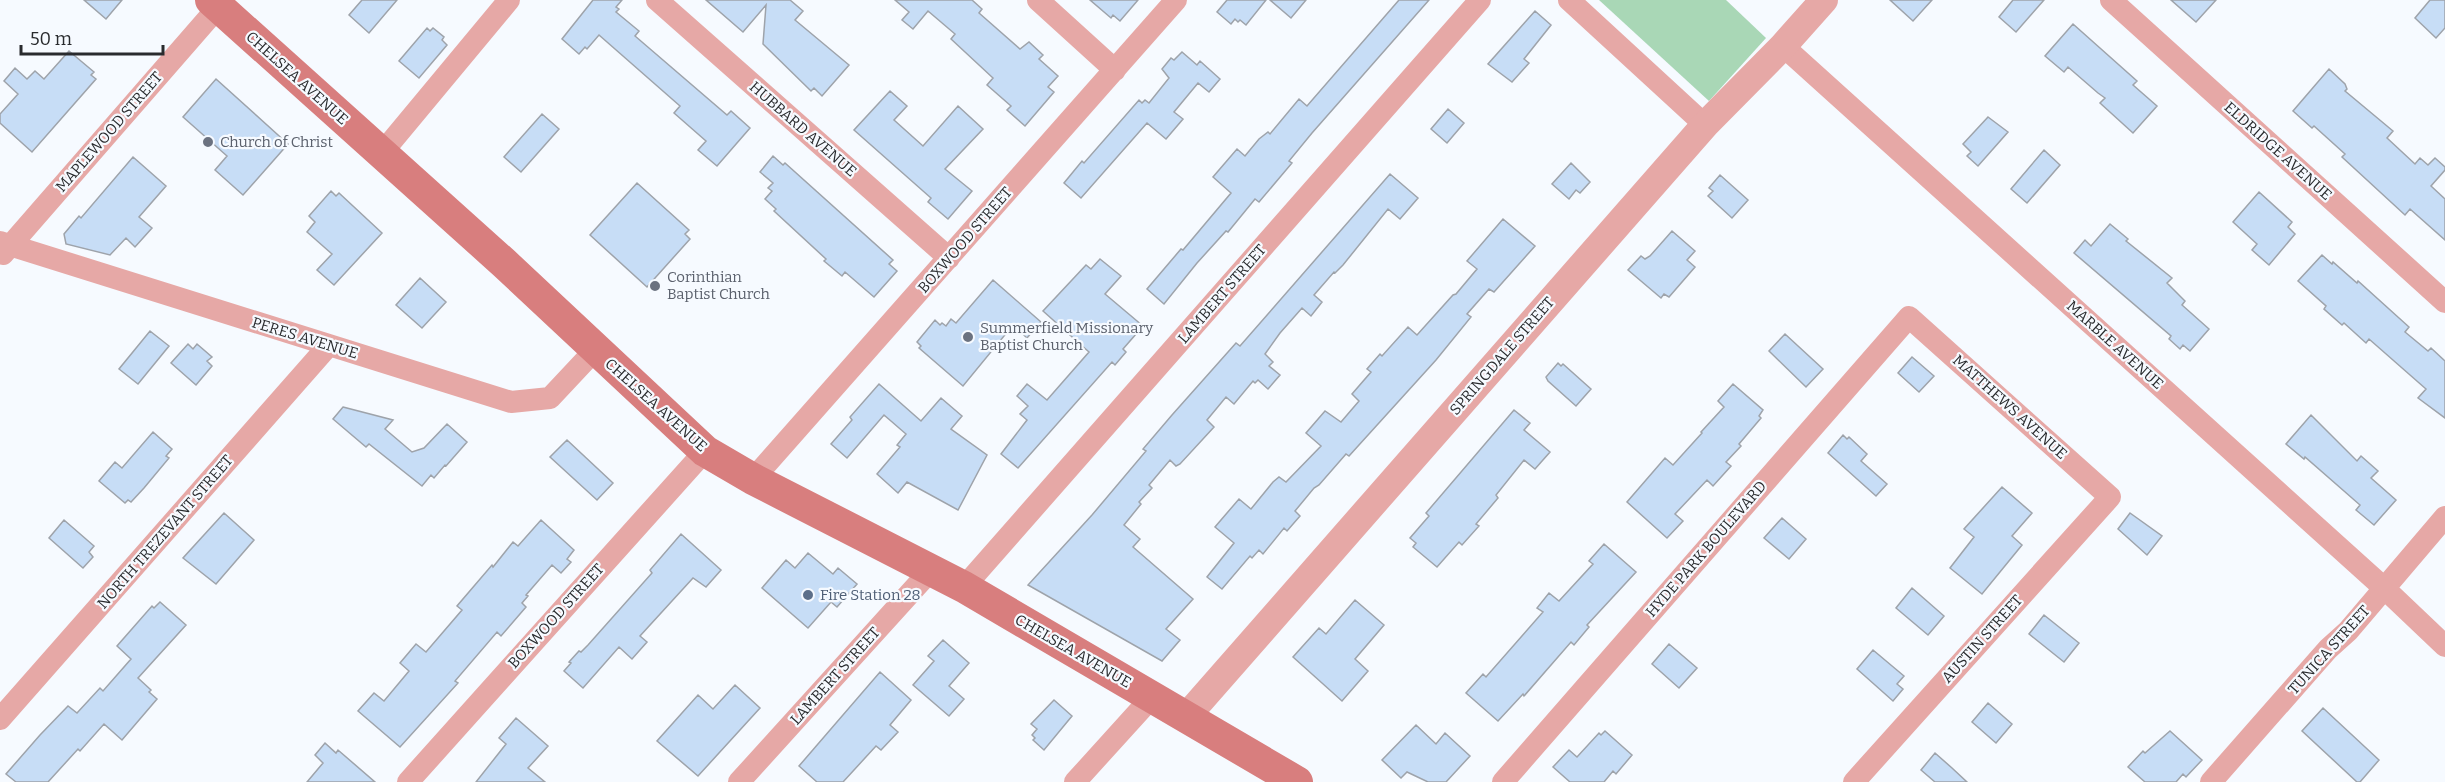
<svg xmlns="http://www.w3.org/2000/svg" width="2445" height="782" font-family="Bitter,serif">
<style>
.green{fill:#a9d7b6}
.building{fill:#c7ddf6;stroke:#9ea3aa;stroke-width:1.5}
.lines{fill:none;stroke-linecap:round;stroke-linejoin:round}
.minor{stroke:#e6a8a6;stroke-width:22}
.tertiary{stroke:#e6a8a6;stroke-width:28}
.secondary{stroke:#d87e7e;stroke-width:32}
.worship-dot{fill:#6b7280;stroke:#f6faff;stroke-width:2}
.service-dot{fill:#5c6f8a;stroke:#f6faff;stroke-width:2}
.labels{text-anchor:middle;stroke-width:4.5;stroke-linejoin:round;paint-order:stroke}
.street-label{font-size:15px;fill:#292b2e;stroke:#f6faff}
.worship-label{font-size:15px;fill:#5b616d;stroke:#f6faff;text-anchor:start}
.service-label{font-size:15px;fill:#4e5e75;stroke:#f6faff;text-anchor:start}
</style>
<rect width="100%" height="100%" fill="#f6faff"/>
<path class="green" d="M1599 0H1726L1766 38 1709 101Z"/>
<path class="building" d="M84 0H122L106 19Z
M362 0H397L369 33 349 15Z
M593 0H622L616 7 619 9 616 12 639 31 635 36 727 115 731 111 750 128 717 166 698 150 706 141 674 113 680 106 599 35 587 49 585 47 579 54 562 39Z
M706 0H790L803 11 795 20 849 65 822 96 814 88 811 91 763 44 766 5 743 32Z
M895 0H972L982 9 979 13 1020 49 1029 42 1043 55 1039 59 1058 76 1048 87 1054 92 1025 126 1007 110 1011 106 987 85 993 78 951 39 955 34 928 11 913 29 902 20 909 12Z
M1090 0H1138L1120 21 1113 15 1111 18Z
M1227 0H1266L1246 25 1240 20 1238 22 1235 19 1231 24 1217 12Z
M1270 0H1306L1291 18Z
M1399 0H1429L1312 133 1289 161 1292 163 1259 202 1255 199 1228 232 1226 231 1197 263 1164 304 1147 289 1181 249 1183 250 1231 193 1213 177 1237 149 1245 156 1259 139 1268 132 1270 134 1299 99 1307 106Z
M1890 0H1932L1913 21Z
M2013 0H2044L2016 32 1999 17Z
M2171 0H2216L2196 22Z
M2430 0H2445V28L2436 38 2415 18Z
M1535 11 1551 25 1524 59 1529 63 1512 82 1488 64Z
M2073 24 2137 81 2133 85 2157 106 2133 133 2100 103 2105 98 2098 93 2068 67 2064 72 2045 56Z
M427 28 430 31 433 28 444 37 442 40 447 45 419 78 399 61Z
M69 51 94 72 91 75 96 79 32 152 0 123V114L18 94 4 81 15 68 27 79 35 71 44 79Z
M1182 52 1197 65 1200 61 1220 79 1209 92 1198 83 1174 112 1183 119 1166 139 1147 123 1081 198 1064 183 1082 161 1084 163 1139 100 1142 103 1145 100 1149 103 1169 78 1162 69 1171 58 1174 60Z
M2329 69 2345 84 2347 89 2345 91 2393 131 2387 138 2415 164 2420 158 2428 165 2435 158 2445 167V170L2431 186 2445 199V240L2410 209 2405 215 2342 157 2345 154 2314 126 2312 128 2293 111Z
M216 79 288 144 243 195 215 170 227 156 183 117Z
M890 91 907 106 894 120 923 146 958 106 983 129 945 169 972 191 948 219 928 202 931 198 854 130Z
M1448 109 1464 123 1447 143 1431 129Z
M542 114 559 129 521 172 504 157Z
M1988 117 2008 132 1978 166 1967 156 1971 152 1963 144Z
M2044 150 2060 165 2027 203 2011 189Z
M773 156 783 165 785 163 893 260 889 264 897 271 874 297 845 272 842 276 824 261 826 259 774 211 776 209 765 199 772 191 768 188 773 183 760 172Z
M133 157 166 186 139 217 152 228 135 247 126 238 110 255 66 244 64 234 79 216 81 218Z
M1571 163 1590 182 1580 193 1576 190 1569 199 1552 184Z
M1390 174 1418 198 1400 219 1388 209 1343 265 1335 273 1334 272 1314 295 1322 302 1311 316 1302 308 1280 333 1265 354 1273 362 1269 366 1280 375 1268 389 1258 380 1255 383 1253 381 1234 404 1226 397 1207 420 1214 427 1180 464 1176 466 1170 460 1149 485 1152 488 1139 502 1141 504 1124 525 1140 539 1133 547 1193 599 1166 629 1180 640 1162 661 1028 585 1092 515 1146 451 1143 449 1172 415 1236 343 1240 346Z
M1720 175 1748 200 1732 218 1708 196 1713 191 1709 188Z
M637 183 689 230 685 234 690 239 647 287 590 235Z
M331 191 336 196 339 193 382 233 334 285 317 270 332 254 307 232 315 222 309 216Z
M2259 192 2292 222 2288 227 2295 234 2269 265 2252 250 2257 244 2233 222Z
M1503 219 1535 246 1494 292 1489 289 1467 314 1471 317 1436 360 1349 456 1346 454 1319 485 1314 488 1295 511 1300 516 1287 531 1284 528 1263 554 1259 550 1252 558 1250 556 1222 589 1207 577 1234 543 1215 527 1239 499 1251 509 1273 482 1279 477 1286 482 1321 446 1306 433 1325 411 1341 422 1359 401 1352 394 1371 372 1367 369 1380 354 1382 356 1408 327 1417 335 1453 295 1456 294 1477 269 1467 261Z
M2110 224 2128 239 2126 241 2172 278 2167 283 2185 301 2182 305 2209 329 2190 351 2183 345 2180 349 2169 339 2171 336 2074 253 2085 240 2091 246Z
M1672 231 1695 251 1687 260 1695 267 1669 297 1664 294 1661 298 1628 270 1641 256 1645 259 1650 256Z
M2322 255 2332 264 2333 262 2357 283 2358 281 2409 327 2405 332 2428 351 2431 348 2445 361V418L2418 398 2426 389 2369 339 2366 343 2344 323 2342 325 2324 309 2326 306 2298 281Z
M1100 259 1121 276 1105 294 1143 326 1123 349 1126 352 1115 365 1112 362 1018 468 1001 454 1027 420 1020 414 1028 406 1017 396 1027 384 1047 400 1089 352 1043 311 1086 265 1091 269Z
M420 278 446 302 422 328 396 305Z
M993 280 1041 322 1027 338 1013 325 963 386 919 348 921 346 917 342 935 320 940 325 942 323 946 326 951 319 956 323Z
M150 331 169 346 138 384 119 369Z
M1785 334 1823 369 1806 387 1769 351Z
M188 344 193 349 197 344 212 357 207 361 212 366 196 385 171 363Z
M1912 357 1934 376 1919 392 1898 373Z
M1558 363 1561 366 1563 364 1591 389 1576 406 1548 381 1546 377Z
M879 384 921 421 941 398 962 416 951 429 987 455 958 510 907 482 898 493 877 474 900 447 897 445 906 434 884 415 847 458 831 444 852 420 850 417Z
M1733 384 1763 410 1759 416 1761 418 1739 444 1741 446 1726 462 1731 466 1713 486 1707 480 1675 514 1683 521 1667 538 1627 502 1665 458 1673 465 1702 433 1701 432 1724 407 1718 401Z
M343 407 393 420 385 429 412 452 424 448 447 424 467 442 446 466 445 465 434 478 431 475 422 486 369 444 366 447 333 419Z
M1514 410 1530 423 1524 430 1550 452 1535 469 1524 460 1496 495 1498 498 1476 524 1479 526 1462 545 1459 542 1437 567 1413 547 1416 543 1410 538 1429 516 1426 513Z
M2311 415 2357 461 2361 456 2378 471 2371 478 2396 500 2374 525 2356 510 2360 505 2305 457 2304 459 2286 444Z
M153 432 172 449 166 456 169 458 144 488 131 502 128 500 125 503 99 481 115 462 122 468Z
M1843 435 1847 439 1849 437 1867 454 1861 461 1887 484 1876 496 1828 453Z
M567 440 613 483 597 500 550 457Z
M2002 487 2032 513 2012 536 2022 545 1982 594 1950 568 1974 537 1964 529Z
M224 513 254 540 216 584 183 558Z
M2130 513 2162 536 2147 555 2118 529Z
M1782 518 1806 539 1789 559 1764 538Z
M64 520 94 546 89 552 93 557 83 568 49 538Z
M541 520 574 550 567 559 571 562 561 573 552 565 526 595 528 596 522 603 526 607 501 636 497 632 455 681 458 683 400 747 358 711 374 693 384 701 409 671 400 663 416 644 426 652 462 610 457 606 492 565 493 567 513 542 518 546Z
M681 534 721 570 706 587 693 578 640 636 647 642 632 659 619 647 583 688 564 671 571 663 569 662 579 651 581 652 588 645 652 573 650 570Z
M1604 544 1636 572 1587 625 1589 627 1574 645 1571 642 1524 696 1523 694 1498 721 1466 693 1483 674 1486 677 1543 612 1537 608 1549 593 1559 601 1593 564 1589 561Z
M808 553 833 574 838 568 857 584 837 607 831 602 808 628 762 588 786 560 795 568Z
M1912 588 1944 616 1928 635 1896 608Z
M1355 600 1384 625 1355 659 1368 671 1342 701 1293 657 1319 628 1326 634Z
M160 602 186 625 138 678 151 690 149 692 157 699 122 740 104 724 80 751 78 749 48 782H16L6 774 40 735 68 706 77 713 100 688 103 691 131 659 117 646 152 606 154 608Z
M2044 615 2079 643 2064 662 2029 634Z
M943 640 969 663 949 686 964 699 949 716 913 685 934 661 928 656Z
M1669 644 1697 668 1679 688 1652 664Z
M1873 650 1904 676 1897 684 1903 689 1893 701 1857 669Z
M880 672 911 700 890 725 898 732 881 750 876 746 843 782H817L799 766Z
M735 685 760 708 698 776 657 741 698 695 713 709Z
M1054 700 1072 716 1044 750 1033 740 1035 738 1032 735 1037 729 1031 724Z
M1988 703 2012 724 1996 743 1972 722Z
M2323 708 2379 760 2360 782H2357L2302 731Z
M516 718 548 746 528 768 545 782H476L506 744 499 738Z
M1416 725 1436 744 1445 733 1470 756 1446 782H1428L1407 772 1401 778 1382 760Z
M1605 731 1632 755 1616 774 1613 771 1604 782H1570L1553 767 1569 750 1577 757 1599 733 1601 735Z
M2170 731 2202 760 2186 777 2183 774 2176 782H2145L2128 767 2143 751 2145 753Z
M325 743 336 753 338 750 375 782H307L323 763 315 755Z
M1935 753 1952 768 1967 782H1935L1921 770Z"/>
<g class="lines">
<path class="minor" d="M657 0 949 258
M1038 0 1115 70
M1569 0 1705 125
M2111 0 2445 302
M1783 46 2384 588 2445 646
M381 154 509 0
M0 242 511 402 550 398 595 350
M3 254 219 6
M753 479 1176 0
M964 587 1480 0
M0 719 329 345
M408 782 705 451
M739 782 931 570
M1075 782 1152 697
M1503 782 1909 317 2110 497 1854 782
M2211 782 2328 649 2348 631 2445 517"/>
<path class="tertiary" d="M1186 717 1705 125 1783 46 1824 0"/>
<path class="secondary" d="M211 0 504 263 705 451 753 479 964 587 1297 782"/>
</g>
<g class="worship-dot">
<circle cx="208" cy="142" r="6"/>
<circle cx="655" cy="286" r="6"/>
<circle cx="968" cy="337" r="6"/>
</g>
<circle class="service-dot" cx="808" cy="595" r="6"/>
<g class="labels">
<g class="street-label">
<text transform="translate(297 78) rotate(42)" y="5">CHELSEA AVENUE</text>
<text transform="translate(803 129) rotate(41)" y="5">HUBBARD AVENUE</text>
<text transform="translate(109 132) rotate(-49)" y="5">MAPLEWOOD STREET</text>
<text transform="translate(2278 151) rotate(42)" y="5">ELDRIDGE AVENUE</text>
<text transform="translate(965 240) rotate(-49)" y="5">BOXWOOD STREET</text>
<text transform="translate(1222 294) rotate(-49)" y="5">LAMBERT STREET</text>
<text transform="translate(305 338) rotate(17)" y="5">PERES AVENUE</text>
<text transform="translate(2115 345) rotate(42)" y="5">MARBLE AVENUE</text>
<text transform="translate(1502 356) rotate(-49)" y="5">SPRINGDALE STREET</text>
<text transform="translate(656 405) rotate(42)" y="5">CHELSEA AVENUE</text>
<text transform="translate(2010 407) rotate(42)" y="5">MATTHEWS AVENUE</text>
<text transform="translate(165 532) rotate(-49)" y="5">NORTH TREZEVANT STREET</text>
<text transform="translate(1706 549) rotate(-49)" y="5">HYDE PARK BOULEVARD</text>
<text transform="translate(556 616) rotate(-48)" y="5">BOXWOOD STREET</text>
<text transform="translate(1982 639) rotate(-48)" y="5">AUSTIN STREET</text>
<text transform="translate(2329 650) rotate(-48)" y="5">TUNICA STREET</text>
<text transform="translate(1073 651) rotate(30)" y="5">CHELSEA AVENUE</text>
<text transform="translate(835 676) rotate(-48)" y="5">LAMBERT STREET</text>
</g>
<g class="worship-label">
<text x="220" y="147">Church of Christ</text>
<text x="667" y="282">Corinthian<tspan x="667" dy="17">Baptist Church</tspan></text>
<text x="980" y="333">Summerfield Missionary<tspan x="980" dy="17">Baptist Church</tspan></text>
</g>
<g class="service-label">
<text x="820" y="600">Fire Station 28</text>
</g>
</g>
<path d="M21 45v9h142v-9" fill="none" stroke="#292b2e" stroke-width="3"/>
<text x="30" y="45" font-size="18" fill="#292b2e" stroke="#f6faff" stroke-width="4.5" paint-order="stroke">50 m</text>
</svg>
